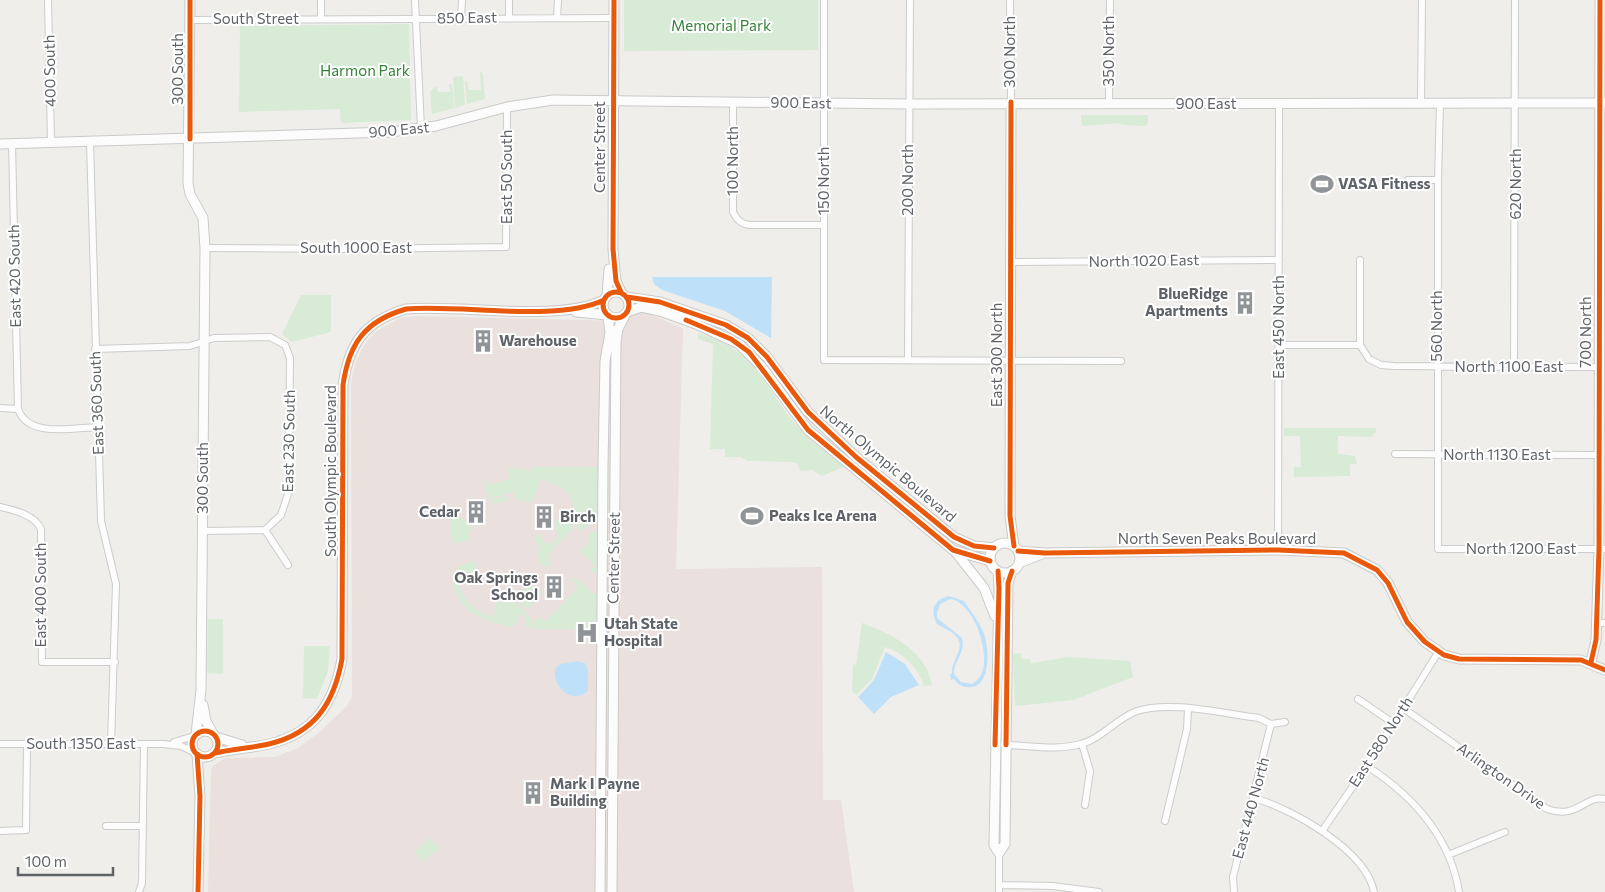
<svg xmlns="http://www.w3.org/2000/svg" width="1605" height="892" font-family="Commissioner,sans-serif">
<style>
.medical{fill:#eae0de}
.green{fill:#d8ebd6}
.water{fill:#bfe0f9;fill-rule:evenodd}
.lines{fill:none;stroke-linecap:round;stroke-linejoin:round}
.street-casing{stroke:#cbcccc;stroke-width:8}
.secondary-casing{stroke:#cacacb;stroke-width:11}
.street{stroke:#fdfcfc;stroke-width:6}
.secondary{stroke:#fdfcfc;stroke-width:9}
.cycleway-casing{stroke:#fff;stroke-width:8}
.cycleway{stroke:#e8590c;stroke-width:5}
.labels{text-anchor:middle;stroke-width:4;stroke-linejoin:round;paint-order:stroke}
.street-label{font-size:15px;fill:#5f6368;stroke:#fff}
.park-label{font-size:15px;fill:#348238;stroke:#fff}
.poi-label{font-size:15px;font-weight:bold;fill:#5f6368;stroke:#fff;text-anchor:start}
</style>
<rect width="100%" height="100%" fill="#efeeea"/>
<path class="medical" d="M642 311 683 328 676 569 822 567 823 800H841L854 892H208L211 770 213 766 225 758 275 757 298 748 321 731 347 706 352 696 351 383 355 365 363 347 375 332 400 318 415 316 626 321 632 315Z"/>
<path class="green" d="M624 0H818V50L624 51Z
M409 24 411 120 341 123 340 109 239 112 240 26Z
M480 71 483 74 485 99 467 104 465 81H467L469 90H481Z
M463 76 465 105 455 108 453 77Z
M449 84H452L454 108 432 114 430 92 436 86 438 92H450Z
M1081 115H1148V123L1146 126 1121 125 1120 123 1083 126 1081 124Z
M301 295H331V332L292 342 282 334Z
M698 333C756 351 759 378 793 421 808 439 827 453 844 467L822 476 812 470 800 471 798 464 792 462 748 461 740 457H725V449H710L713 344 698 339Z
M1284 428H1376V432L1371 437 1338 436V454L1355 456 1357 464H1350V476L1294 477V467H1301L1300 436H1284Z
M507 467 525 470 526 467 527 471 531 470V467H600V523L590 524 581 531H578C574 501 575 488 540 479L535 498 531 503 516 499 514 492 492 498V500L508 496 509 500 493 504 488 499 484 482 487 481 488 485 510 479Z
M450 516 467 520 472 525 468 541 453 544Z
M575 518 574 527 556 546 552 541 558 539 554 522 559 519 560 521Z
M599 531V576L591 570 595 566 580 551 589 542 587 536 592 532Z
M541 533 544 543 550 542 555 547 549 554 550 564 546 568 537 561 540 558 536 553 541 547 533 539Z
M475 561 478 574 476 578 460 582 457 566Z
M575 576 592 593H599V629H534V622L541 617 544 621 550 617 578 587 572 580Z
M458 582C464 601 473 611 493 616L497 599 500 596 513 599 533 621 532 629 526 627 525 615 520 613 516 624 510 627C483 620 460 613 453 583Z
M529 584 543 593 527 609 516 598 518 590 522 591Z
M208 619H223V674L207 673Z
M862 623C890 633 927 651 932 685L924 686C918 667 904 653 885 647L872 679 856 695 852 691 853 664 856 665Z
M304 646H330L328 671 317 699 303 698Z
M1021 653 1022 659H1030L1031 663 1069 657 1130 661 1133 677 1073 700 1015 706 1013 654Z
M430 838 439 849 423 862 415 851Z"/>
<path class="water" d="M652 277H772L771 338 725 311 662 290 654 284Z
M949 596 964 601C971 612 982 625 985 637 989 651 990 686 971 687 964 688 958 685 954 679L951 680 950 674H952C950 660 968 647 955 635 950 630 943 628 937 624 929 609 935 599 949 596ZM950 599C976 601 999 672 972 684L961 682 954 674C953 661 966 653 962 638L937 618V613L940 604Z
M886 652 905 664 919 685 891 697 874 714 858 697 874 680Z
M578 661 585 663 588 670V691C572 705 552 687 555 669L560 664Z"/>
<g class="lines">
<defs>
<path id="street" d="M48 0 51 142
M415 0 421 128
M824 0V360L1121 361
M1010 0 1011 102
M509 18V0
M557 18 558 0
M321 19V0
M461 19 462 0
M190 20 614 18
M733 102V212C737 220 741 224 750 225H824
M1440 102 1438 180V549H1605
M1109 103 1110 0
M1421 103 1422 0
M90 142 101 521 116 584 111 744
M12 143 18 409C28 438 72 428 97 427
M1408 180H1438
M205 248 356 249 506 247 507 107
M1360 260V345L1369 359 1381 365 1394 366 1599 367
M1010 262 1279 260
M1279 345H1360
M95 349 190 346 214 338 270 337 285 345 290 358 289 491 281 515 265 530
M908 360 910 0
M1514 367 1515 0
M0 408 18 409
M1395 454 1599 455
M0 507C14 510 35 515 41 529L42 662H115
M265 530 288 565
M203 531 265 530
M1278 550 1279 104
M1596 623H1605
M1358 699 1393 723
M1403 708 1547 809C1578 820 1584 795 1605 799
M174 742 194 736
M0 744H163L181 746 194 752
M1082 744 1090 771 1085 805
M1004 745C1028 745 1057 751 1081 744 1101 739 1117 718 1137 711 1170 700 1224 714 1259 718L1271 724 1285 722
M1367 766C1413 796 1450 836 1459 892
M1254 798C1292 809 1366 850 1374 892
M1165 821 1187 729 1188 709
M106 826H142
M0 831 26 830 27 744
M1322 831 1367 766 1439 651
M1448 855 1505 832
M999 885 1053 886 1099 892
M139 892 142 883 144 744
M999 892V853
M1234 892 1233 877 1271 724"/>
<path id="secondary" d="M190 0 188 183 190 194 203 218 205 248 201 690 196 734
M614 0 613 249 616 281 621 292
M1011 102 1010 516 1014 546
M0 144 390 132 436 126 507 107 553 100 908 104 1605 103
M603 305a13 13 0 1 1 26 0a13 13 0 1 1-26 0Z
M607 295 609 269
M627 297 660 302 726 325 748 338 767 357 808 412 856 457 954 537 974 546 994 548
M576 312 608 315
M627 312 641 307 660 311 696 324 739 344 761 366 808 430 953 550 990 561
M990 558a15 15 0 1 1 30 0a15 15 0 1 1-30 0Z
M954 550 984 588 995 616
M1018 551 1045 553 1278 550 1344 553 1377 570 1388 583 1407 622 1425 642 1444 655 1459 659 1581 660 1605 670
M1019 563 1042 554
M998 571 999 588 994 845 999 853 1005 844 1008 583 1012 571
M1591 662 1596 640 1599 549 1600 0
M203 705 206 721 213 734
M192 744a13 13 0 1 1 26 0a13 13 0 1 1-26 0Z
M216 737 242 745
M215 753C233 749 251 748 269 744 315 733 334 703 342 659L343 385C349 343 365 321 406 309 462 304 556 323 604 300
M197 754 200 796 198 892
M600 892 603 465 605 361 610 333 608 316
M612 892 616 342 618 329 625 315"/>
</defs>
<use href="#street" class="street-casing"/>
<use href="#secondary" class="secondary-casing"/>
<use href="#street" class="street"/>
<use href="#secondary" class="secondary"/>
<defs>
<path id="cycleway" d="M614 0 613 249 616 281 621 292
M1011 102 1010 516 1014 546
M190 139V0
M603 305a13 13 0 1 1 26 0a13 13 0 1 1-26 0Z
M627 297 660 302 726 325 748 338 767 357 808 412 856 457 954 537 974 546 994 548
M686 320 731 339 749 352 808 430 953 550 990 561
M1018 551 1045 553 1278 550 1344 553 1377 570 1388 583 1407 622 1425 642 1444 655 1459 659 1581 660 1605 670
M1591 662 1596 640 1599 549 1600 0
M192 744a13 13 0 1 1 26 0a13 13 0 1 1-26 0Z
M995 745 999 588 998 571
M1006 745 1008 583 1012 571
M215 753C233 749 251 748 269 744 315 733 334 703 342 659L343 385C349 343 365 321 406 309 462 304 556 323 604 300
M197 754 200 796 198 892"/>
</defs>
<use href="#cycleway" class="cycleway-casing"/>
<use href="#cycleway" class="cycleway"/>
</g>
<defs>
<symbol id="stadium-bare" viewBox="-9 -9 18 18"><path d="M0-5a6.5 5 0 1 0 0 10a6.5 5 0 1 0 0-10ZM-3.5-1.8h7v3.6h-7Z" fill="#919496" stroke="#fff" stroke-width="2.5" paint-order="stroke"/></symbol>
<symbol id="building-bare" viewBox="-9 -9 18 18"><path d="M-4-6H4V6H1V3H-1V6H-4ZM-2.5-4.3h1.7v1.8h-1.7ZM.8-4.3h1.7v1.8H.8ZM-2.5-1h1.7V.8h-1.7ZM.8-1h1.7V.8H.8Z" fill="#919496" stroke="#fff" stroke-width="2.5" paint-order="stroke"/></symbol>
<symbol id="hospital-bare" viewBox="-9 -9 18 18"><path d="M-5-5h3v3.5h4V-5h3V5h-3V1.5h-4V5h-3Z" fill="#919496" stroke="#fff" stroke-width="2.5" paint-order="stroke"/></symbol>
</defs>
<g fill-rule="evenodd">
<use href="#stadium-bare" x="1306" y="168" width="32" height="32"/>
<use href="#building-bare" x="1229" y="287" width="32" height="32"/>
<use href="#building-bare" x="467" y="325" width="32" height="32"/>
<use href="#building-bare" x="460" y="496" width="32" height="32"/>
<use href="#stadium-bare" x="736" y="500" width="32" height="32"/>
<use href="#building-bare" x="528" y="501" width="32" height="32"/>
<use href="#building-bare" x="538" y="571" width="32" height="32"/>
<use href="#hospital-bare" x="571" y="617" width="32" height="32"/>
<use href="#building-bare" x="517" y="777" width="32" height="32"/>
</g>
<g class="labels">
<g class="street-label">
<text transform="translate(467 18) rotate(-1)" y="5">850 East</text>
<text x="256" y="24">South Street</text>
<text transform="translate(1109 51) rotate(-90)" y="5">350 North</text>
<text transform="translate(1010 52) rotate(-90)" y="5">300 North</text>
<text transform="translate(178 69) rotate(-90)" y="5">300 South</text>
<text transform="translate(50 71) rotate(-91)" y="5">400 South</text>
<text transform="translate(801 103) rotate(1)" y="5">900 East</text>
<text x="1206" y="109">900 East</text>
<text transform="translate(399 130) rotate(-5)" y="5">900 East</text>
<text transform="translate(600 147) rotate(-90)" y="5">Center Street</text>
<text transform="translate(733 161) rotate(-90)" y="5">100 North</text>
<text transform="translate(507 177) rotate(-90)" y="5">East 50 South</text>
<text transform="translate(908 180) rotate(-90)" y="5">200 North</text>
<text transform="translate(824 181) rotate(-90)" y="5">150 North</text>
<text transform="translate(1516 184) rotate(-90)" y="5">620 North</text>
<text x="356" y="253">South 1000 East</text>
<text transform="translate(1144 261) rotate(-1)" y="5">North 1020 East</text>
<text transform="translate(15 276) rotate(-91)" y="5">East 420 South</text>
<text transform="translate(1437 326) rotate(-90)" y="5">560 North</text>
<text transform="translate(1279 327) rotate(-90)" y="5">East 450 North</text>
<text transform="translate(1586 332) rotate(-90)" y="5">700 North</text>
<text transform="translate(997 355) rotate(-90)" y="5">East 300 North</text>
<text x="1509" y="372">North 1100 East</text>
<text transform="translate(97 403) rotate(-92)" y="5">East 360 South</text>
<text transform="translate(289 441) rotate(-89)" y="5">East 230 South</text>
<text x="1497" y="460">North 1130 East</text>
<text transform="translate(888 464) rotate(40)" y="5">North Olympic Boulevard</text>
<text transform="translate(331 471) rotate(-90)" y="5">South Olympic Boulevard</text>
<text transform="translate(203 478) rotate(-90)" y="5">300 South</text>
<text x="1217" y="544">North Seven Peaks Boulevard</text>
<text x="1521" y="554">North 1200 East</text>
<text transform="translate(614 558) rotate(-89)" y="5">Center Street</text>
<text transform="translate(41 595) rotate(-90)" y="5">East 400 South</text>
<text transform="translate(1381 742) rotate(-57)" y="5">East 580 North</text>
<text x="81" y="749">South 1350 East</text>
<text transform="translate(1501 776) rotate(35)" y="5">Arlington Drive</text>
<text transform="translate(1251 808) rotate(-75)" y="5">East 440 North</text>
</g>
<g class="park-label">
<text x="721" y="31">Memorial Park</text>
<text x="365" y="76">Harmon Park</text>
</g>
<g class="poi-label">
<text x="1338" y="189">VASA Fitness</text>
<text x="1228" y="299" text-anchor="end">BlueRidge<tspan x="1228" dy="17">Apartments</tspan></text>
<text x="499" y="346">Warehouse</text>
<text x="460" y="517" text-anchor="end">Cedar</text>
<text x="769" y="521">Peaks Ice Arena</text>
<text x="560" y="522">Birch</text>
<text x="538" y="583" text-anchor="end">Oak Springs<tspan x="538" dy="17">School</tspan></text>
<text x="604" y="629">Utah State<tspan x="604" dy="17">Hospital</tspan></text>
<text x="550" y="789">Mark I Payne<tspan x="550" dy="17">Building</tspan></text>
</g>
</g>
<path d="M18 867v8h95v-8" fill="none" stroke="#5f6368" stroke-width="2.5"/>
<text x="25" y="867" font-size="15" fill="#5f6368" stroke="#ffffff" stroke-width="4" paint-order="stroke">100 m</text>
</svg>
